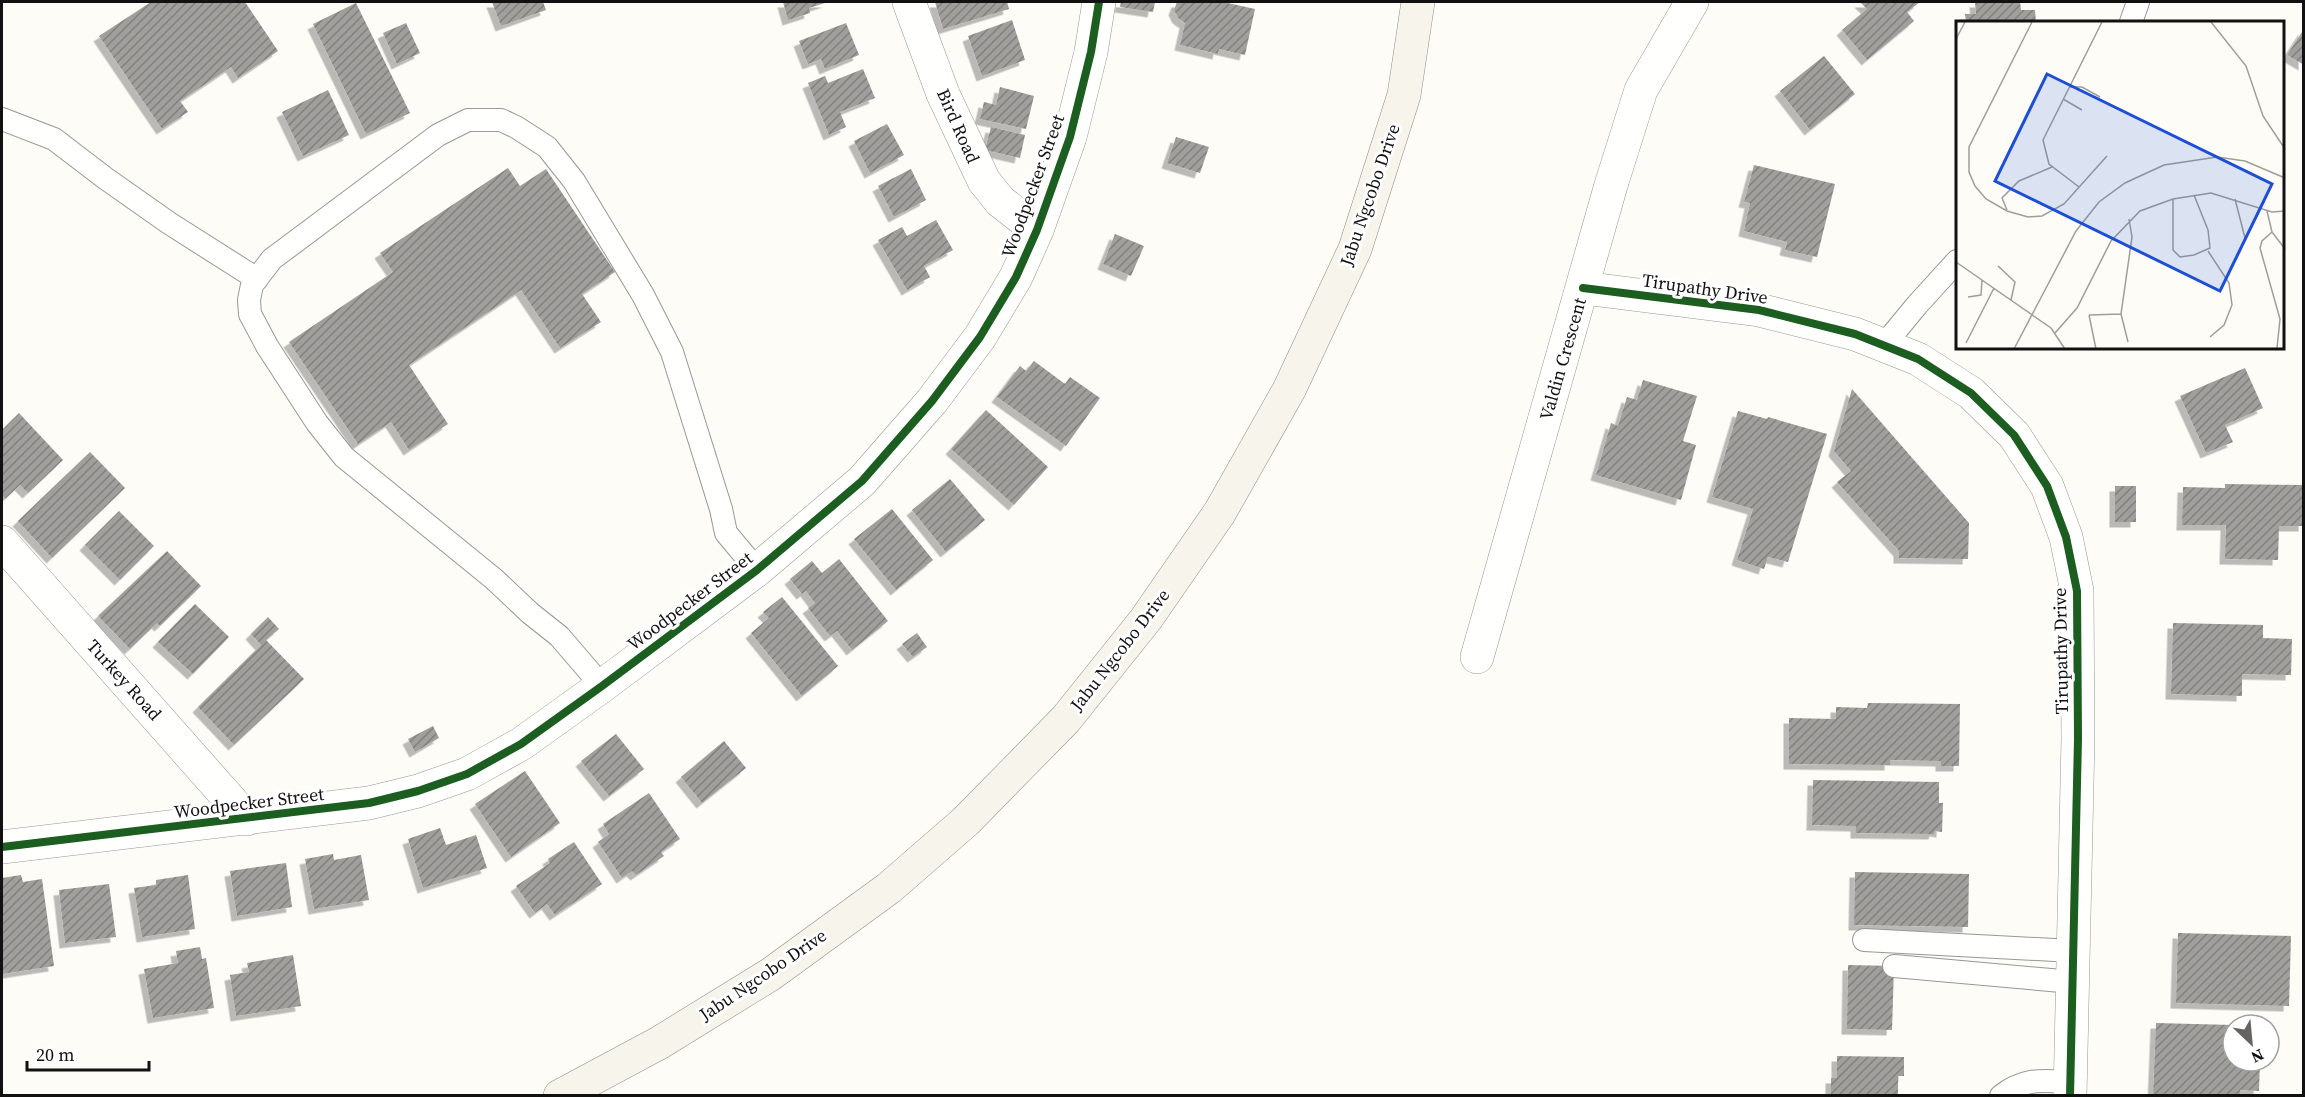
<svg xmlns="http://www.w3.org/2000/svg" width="2305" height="1097" font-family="'Source Serif 4',serif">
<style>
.building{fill:url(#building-hatch);filter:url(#shadow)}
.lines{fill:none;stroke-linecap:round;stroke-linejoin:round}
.lane-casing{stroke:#979795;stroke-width:24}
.street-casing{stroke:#979795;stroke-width:34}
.secondary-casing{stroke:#8e8d8b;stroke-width:34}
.lane{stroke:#fffffe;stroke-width:22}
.street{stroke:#fffffe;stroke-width:33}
.secondary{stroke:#f6f4eb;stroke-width:33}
.cycleway-casing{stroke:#fff;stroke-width:11}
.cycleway{stroke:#1b5e20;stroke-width:8}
.labels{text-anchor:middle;stroke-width:6;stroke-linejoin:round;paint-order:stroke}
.street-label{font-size:18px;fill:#111;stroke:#fff}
.inset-road{fill:none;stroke:#9f9e9b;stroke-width:1.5}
.view{fill:#1d4ed8;fill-opacity:0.15;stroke:#1d4ed8;stroke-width:3}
.inset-edge{fill:none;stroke:#111;stroke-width:3}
</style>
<defs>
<pattern id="building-hatch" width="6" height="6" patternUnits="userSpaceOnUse" patternTransform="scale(1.5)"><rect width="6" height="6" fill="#a19f9c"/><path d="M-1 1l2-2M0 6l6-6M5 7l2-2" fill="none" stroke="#82807e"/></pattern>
<filter id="shadow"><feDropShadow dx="-5.5" dy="5.5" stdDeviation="0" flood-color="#0004"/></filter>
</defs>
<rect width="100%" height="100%" fill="#fdfcf7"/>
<path class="building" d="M151 2H245L278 51 238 78 231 67 180 101 188 112 162 129 99 36Z
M492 2H543L546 10 501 26Z
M783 2H828L809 8 810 13 788 20Z
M935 2H1007L1009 9 943 29Z
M1121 2H1155L1153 12 1120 7Z
M1177 2H1223L1255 9 1245 55 1219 49 1218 54 1180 45 1185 23 1178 18 1174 10Z
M1860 2H1920L1907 12 1914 21 1867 60 1842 30 1867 9Z
M1975 2H2020L2021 10H2035L2036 22H1966L1965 14H1976Z
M356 3 410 113 366 134 313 24Z
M1012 20 1025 60 982 76 968 36Z
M406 23 420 53 397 64 383 33Z
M846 23 859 55 825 69 821 59 808 64 799 41Z
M2304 29V65L2287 55Z
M1824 56 1855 94 1810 130 1780 91Z
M863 69 875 98 840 112 846 127 829 135 808 83 825 76 828 83Z
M1000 87 1034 96 1026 129 980 119 984 102 996 105Z
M328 90 349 135 303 156 282 112Z
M887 124 904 155 870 173 854 141Z
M991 127 1025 135 1020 158 985 150Z
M1176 137 1209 147 1200 173 1167 163Z
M1754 165 1835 184 1817 257 1785 250 1787 242 1744 231 1750 203 1744 202Z
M508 168 520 186 546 169 615 272 582 294 601 322 560 348 521 290 409 365 448 424 409 450 391 422 358 444 289 342 393 272 380 253Z
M911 169 926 200 894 217 878 186Z
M936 220 953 250 924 266 930 277 907 290 878 240 902 227 907 236Z
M1115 234 1144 246 1131 276 1103 264Z
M1034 361 1065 384 1070 377 1100 398 1066 446 997 397 1020 366 1026 371Z
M2245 368 2263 408 2225 425 2233 442 2206 453 2180 396Z
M1643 380 1697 396 1683 441 1696 445 1681 500 1596 475 1611 423 1618 426 1627 397 1637 400Z
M1852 389 1969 523 1968 559 1899 558V551L1837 482 1851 471 1834 451Z
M986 410 1048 467 1014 505 951 449Z
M1738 411 1767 419 1768 417 1827 434 1788 562 1768 557 1764 569 1737 560 1753 509 1712 497Z
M19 413 63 460 28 493 20 485 5 499 2 495V430Z
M90 452 125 488 52 558 18 521Z
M950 479 985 520 946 552 912 510Z
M2225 484 2304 485V526H2279L2278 560 2225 559 2226 525H2182L2183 487 2225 488Z
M2115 486H2136V522H2115Z
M892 509 933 560 896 590 854 539Z
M119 511 154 546 120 580 85 545Z
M167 551 201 586 160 626 157 623 130 649 98 616Z
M839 559 888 621 852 650 837 631 830 636 808 608 815 603 806 591 802 594 790 579 812 561 822 573Z
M782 597 838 666 802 696 751 633 769 618 763 612Z
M195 604 229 637 193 674 158 642Z
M268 617 279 629 266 640 304 679 234 745 198 707 261 645 251 634Z
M2173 623 2263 625V638L2292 639 2291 675 2242 674V696L2171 694Z
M917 633 927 647 913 657 902 644Z
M1868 703 1960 704 1959 766H1941V761L1890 760V765L1789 764V718L1836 719V707L1867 708Z
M433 726 439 738 415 752 408 739Z
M616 734 644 769 609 796 581 761Z
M724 741 746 768 702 803 681 777Z
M525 771 560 823 511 857 475 804Z
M1813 780 1939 782V803H1943L1942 832 1935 831 1934 834 1856 833V826L1812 825Z
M649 793 680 839 661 852 664 856 636 875 632 871 622 878 598 842 609 834 603 824Z
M440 828 446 845 476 835 487 868 423 888 408 839Z
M574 842 602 884 555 915 547 904 535 913 516 886 550 863 548 859Z
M333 854 334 860 361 855 369 900 314 909 305 859Z
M286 863 292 907 237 916 230 871Z
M1855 872 1969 874 1968 927 1854 925Z
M21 875 23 882 42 879 54 966 2 974V878Z
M188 875 195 929 142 937 134 888 156 885V880Z
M109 884 116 937 65 943 59 890Z
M2178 933 2291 936 2289 1006 2176 1003Z
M200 947 202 959 206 958 214 1008 153 1018 144 969 178 963 176 951Z
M293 955 301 1006 236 1016 230 975 249 972 247 963Z
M1848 965 1894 966 1892 1030 1847 1029Z
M2156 1023 2233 1025V1061H2260L2259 1091 2240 1090V1096H2153Z
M1837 1056 1904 1057V1076H1898V1096H1831V1078H1837Z"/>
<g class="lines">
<defs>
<path id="lane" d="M2131 22 2138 2
M2 119 54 139 105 178 169 223 257 279
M1884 345 1917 305 1957 261
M602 686 559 636 530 613 494 579 344 457 317 423 267 346 250 314 249 300 252 285 272 259 438 135 468 120H501L516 127 547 147 574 181 643 295 672 352 721 509 726 533 757 570
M1864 940 2073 951
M1894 966 2073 982
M2001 1096C2025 1077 2043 1081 2071 1082"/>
<path id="street" d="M909 2 943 94 984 181 1000 201 1037 230
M1583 288 1759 310 1855 334 1918 359 1971 393 2014 435 2047 486 2066 537 2077 591 2078 739 2070 1096
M2 542 247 819
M1477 657 1611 185 1641 90 1692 2
M2 847 369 803 418 791 467 774 521 744 602 686 757 570 862 481 932 401 980 337 1016 277 1037 230 1070 137 1091 52 1099 2"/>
<path id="secondary" d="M560 1096 659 1043 771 974 889 888 966 821 1066 719 1146 619 1220 512 1289 390 1355 249 1404 95 1418 2"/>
</defs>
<use href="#lane" class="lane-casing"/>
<use href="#street" class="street-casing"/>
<use href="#secondary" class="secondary-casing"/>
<use href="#lane" class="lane"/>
<use href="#street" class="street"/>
<use href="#secondary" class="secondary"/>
<defs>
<path id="cycleway" d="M1583 288 1759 310 1855 334 1918 359 1971 393 2014 435 2047 486 2066 537 2077 591 2078 739 2070 1096
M2 847 369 803 418 791 467 774 521 744 602 686 757 570 862 481 932 401 980 337 1016 277 1037 230 1070 137 1091 52 1099 2"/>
</defs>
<use href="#cycleway" class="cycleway-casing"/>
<use href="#cycleway" class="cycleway"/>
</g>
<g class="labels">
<g class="street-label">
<text transform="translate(958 126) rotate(66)" y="6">Bird Road</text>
<text transform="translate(1033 186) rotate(-70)" y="6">Woodpecker Street</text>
<text transform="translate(1370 195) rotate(-71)" y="6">Jabu Ngcobo Drive</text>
<text transform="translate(1705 289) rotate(8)" y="6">Tirupathy Drive</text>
<text transform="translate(1563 359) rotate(-74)" y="6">Valdin Crescent</text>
<text transform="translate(690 601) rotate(-37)" y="6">Woodpecker Street</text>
<text transform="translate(1120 650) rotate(-52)" y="6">Jabu Ngcobo Drive</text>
<text transform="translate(2061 651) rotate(-91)" y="6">Tirupathy Drive</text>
<text transform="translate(124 680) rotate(48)" y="6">Turkey Road</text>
<text transform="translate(249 803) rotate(-7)" y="6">Woodpecker Street</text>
<text transform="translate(763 975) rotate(-34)" y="6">Jabu Ngcobo Drive</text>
</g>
</g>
<g transform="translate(1956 21)">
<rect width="328" height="328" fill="#fdfcf7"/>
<path class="inset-road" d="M76 1 13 126V151L19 165 30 178 51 190 72 196 86 195 108 183 151 135M255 1 290 45 307 95 329 128M0 18 9 1M113 66H126L144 76M107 78 126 89M123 166 93 143 87 119 146 1M217 178V229L224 236 238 234 254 227 252 209 238 174M279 178 289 217M51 189 46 177 63 160 96 146M311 190 316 211 329 228M316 211 306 220 304 227 324 298 321 327M252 230 273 262 276 284 268 304 254 316M0 241 95 307 109 328M42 245 59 261 55 279M12 276 25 274 26 259M133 294 140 328M133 294 165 293M99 312 121 287 155 220 184 190 217 178 255 172 316 191 329 190M172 321 165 293 176 216 173 198M10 322 38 267M58 328 120 210 143 181 169 162 208 144 261 136 289 140 329 157"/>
<path class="view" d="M91 53 316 163 264 270 39 160Z"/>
<rect width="328" height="328" class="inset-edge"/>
</g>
<rect width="2305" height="1097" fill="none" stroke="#111111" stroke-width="6"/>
<g transform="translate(2251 1043) rotate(154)"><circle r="28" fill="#ffffff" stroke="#a0a0a0" stroke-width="1.5"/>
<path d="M0-4.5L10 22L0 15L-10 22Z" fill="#646362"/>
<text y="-9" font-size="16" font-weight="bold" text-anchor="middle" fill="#111111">N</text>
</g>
<path d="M27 1061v9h122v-9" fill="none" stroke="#111111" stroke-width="3"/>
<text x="36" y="1061" font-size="18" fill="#111111" stroke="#ffffff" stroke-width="4.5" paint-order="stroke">20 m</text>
</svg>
